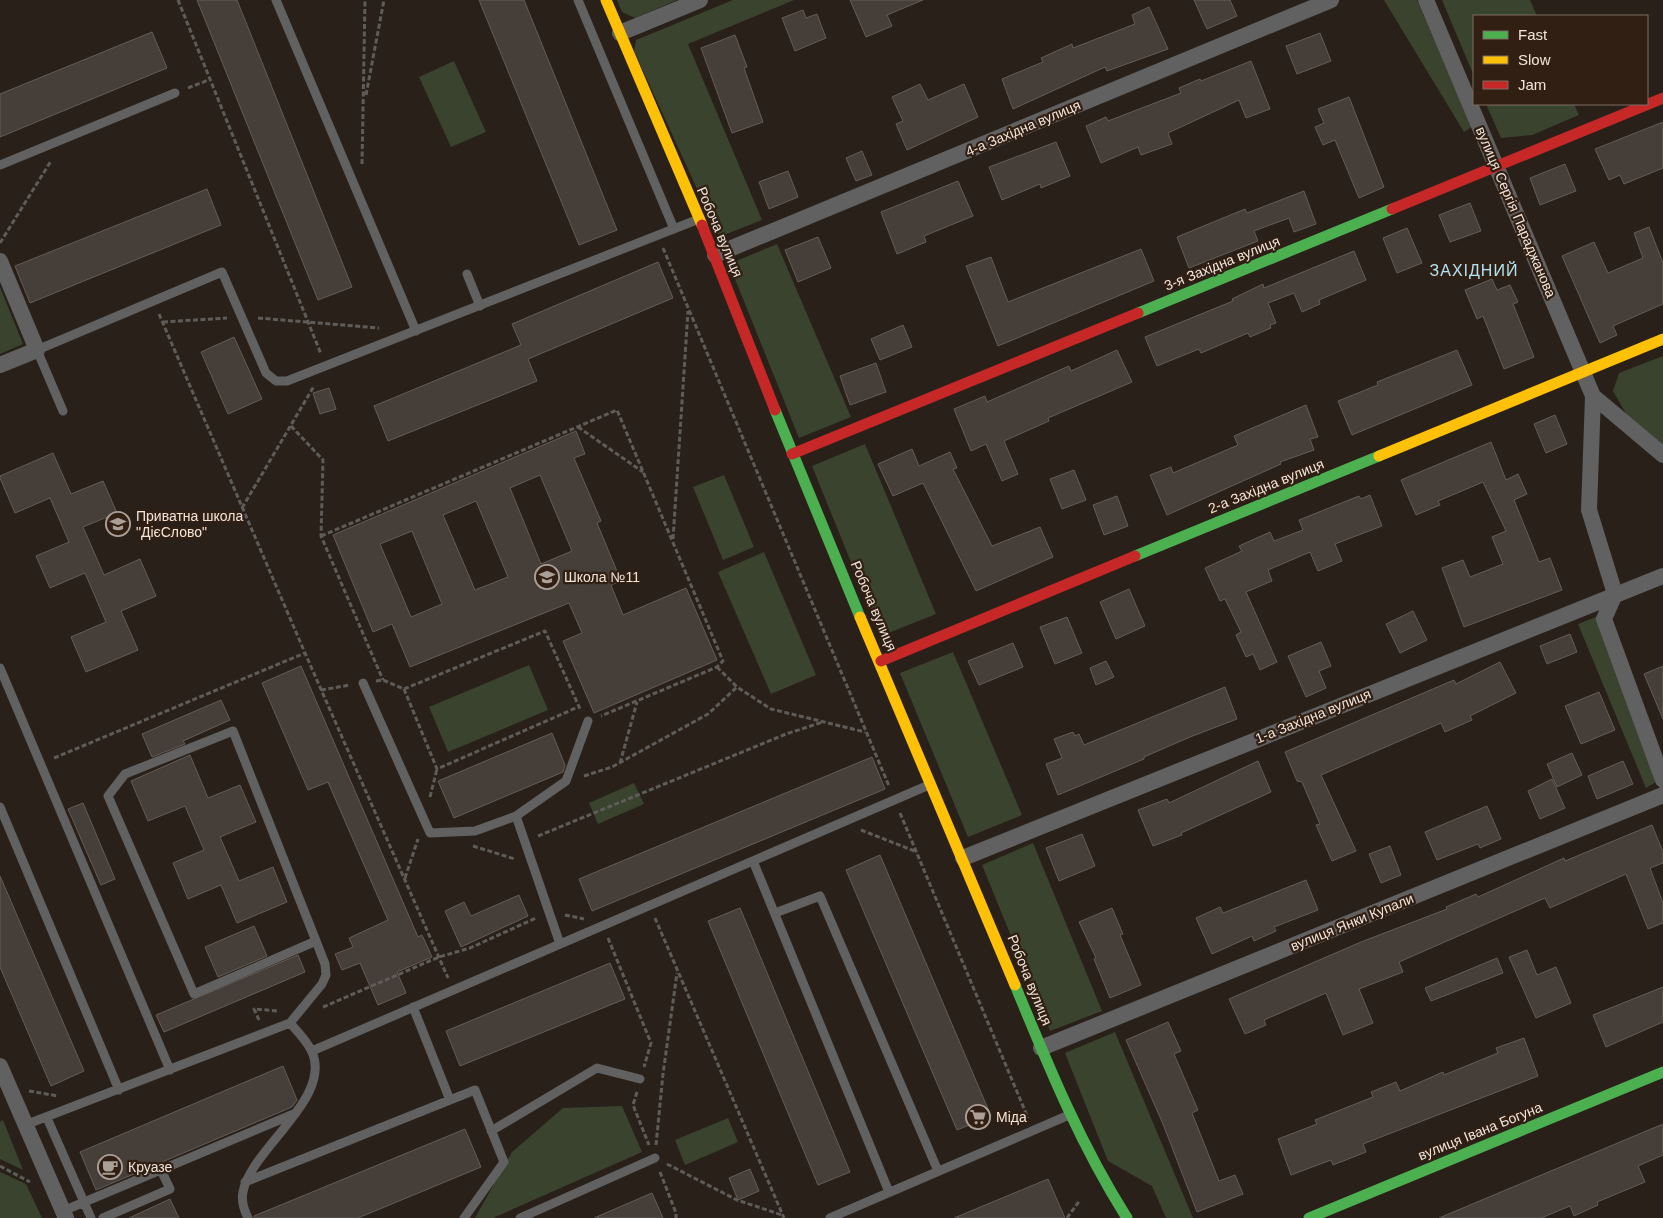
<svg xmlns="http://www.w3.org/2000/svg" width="1663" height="1218" font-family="Arial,sans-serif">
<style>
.green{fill:#39432e}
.building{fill:#463e38;stroke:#655c56;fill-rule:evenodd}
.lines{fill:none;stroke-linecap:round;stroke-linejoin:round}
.path{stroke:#5e5c59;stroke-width:3;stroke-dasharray:5 2.5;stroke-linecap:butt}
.lane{stroke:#606160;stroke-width:9}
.street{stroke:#606160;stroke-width:16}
.fast{stroke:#4caf50;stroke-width:11}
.slow{stroke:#ffc107;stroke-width:11}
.jam{stroke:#c62828;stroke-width:11}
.labels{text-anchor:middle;stroke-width:4.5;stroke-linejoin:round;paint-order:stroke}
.street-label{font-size:14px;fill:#f1e5dc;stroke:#301f12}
.poi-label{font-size:14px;fill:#f1e5dc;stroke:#301f12;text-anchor:start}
.quarter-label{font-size:16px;letter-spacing:1px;fill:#afe4f6;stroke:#301f12}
</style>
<rect width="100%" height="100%" fill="#292019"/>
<path class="green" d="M617 0H677L635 18 622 12Z
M733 0H794L688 44 762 220 719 237 634 51 636 40Z
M1384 0H1417L1472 127 1464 132Z
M1442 0H1530L1537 16H1474V76Z
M454 61 486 132 451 147 419 77Z
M1486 104H1574L1579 115 1532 135 1501 138Z
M777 244 851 417 799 438 729 264Z
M0 287 23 344 0 354Z
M1663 356V450L1632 424 1613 391 1619 373Z
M865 444 936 614 881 636 812 466Z
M724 475 754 547 723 560 693 487Z
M764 552 816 675 771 694 718 572Z
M1598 616 1659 780 1646 788 1578 624Z
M953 652 1022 815 968 837 900 673Z
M529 665 548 710 448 752 429 707Z
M634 783 644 804 598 824 589 803Z
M1033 843 1102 1011 1050 1031 982 865Z
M1115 1032 1193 1218H1166L1152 1186 1108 1161 1065 1053Z
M622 1106 642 1152 493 1218H475L512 1152 563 1108Z
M728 1118 738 1142 685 1165 675 1140Z
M3 1120 23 1170 0 1159V1122Z
M0 1172 26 1184 42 1218H0Z"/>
<path class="building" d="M197 0H237L352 287 318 300Z
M479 0H524L617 230 579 245Z
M850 0H923L887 15 892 26 866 37Z
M1194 0H1230L1237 16 1207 29Z
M1149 7 1168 49 1107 71 1105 67 1013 109 1002 79 1043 62 1041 58 1072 44 1073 48 1135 24 1132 15Z
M803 10 806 18 817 14 826 38 795 51 782 18Z
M152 32 167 68 0 137V94Z
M1320 33 1331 61 1297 74 1286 46Z
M735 35 747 67 744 68 763 122 732 133 701 48Z
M1251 61 1270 109 1246 118 1239 100 1168 133 1172 144 1141 155 1138 147 1101 163 1086 126 1106 117 1108 121 1181 93 1179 88 1200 79 1201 81Z
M920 84 928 100 964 84 978 117 907 150 896 124 903 121 892 97Z
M1349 97 1384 187 1359 198 1335 140 1323 145 1315 127 1324 123 1318 109Z
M1663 122V168L1624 184 1620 175 1609 180 1595 149Z
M1056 142 1070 176 1041 188 1040 184 1002 200 989 167Z
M862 151 872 175 856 181 846 158Z
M1565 164 1576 191 1540 205 1530 178Z
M788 171 798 197 769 209 759 182Z
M958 181 973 216 924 236 926 242 897 254 881 212Z
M207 189 221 225 30 303 15 266Z
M1304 191 1316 224 1294 232 1289 218 1254 231 1258 241 1189 268 1177 237 1245 209 1247 213Z
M1470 203 1481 231 1450 242 1439 215Z
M1649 227 1663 263V304L1613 326 1617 335 1600 343 1562 256 1594 242 1608 273 1643 258 1634 233Z
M1407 228 1422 263 1397 273 1383 238Z
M818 237 831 268 798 282 785 250Z
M1141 249 1154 281 998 346 966 266 991 257 1008 302Z
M1354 251 1366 280 1319 300 1320 304 1302 312 1294 293 1268 303 1276 323 1270 325 1271 328 1250 337 1248 333 1201 353 1199 349 1157 366 1145 337 1233 301 1232 299 1263 284 1264 288Z
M658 262 673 298 528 359 537 381 388 441 374 406 521 345 512 324Z
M1492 279 1497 290 1510 285 1518 302 1513 304 1534 357 1504 369 1483 316 1477 319 1465 290Z
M903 325 912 347 880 360 871 339Z
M234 337 262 399 228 414 201 352Z
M1117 350 1132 382 1048 418 1049 421 1004 441 1018 474 1002 481 986 444 971 451 954 409 985 396 987 402 1069 366 1071 371Z
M1457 350 1472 385 1352 435 1338 401 1378 385 1377 382Z
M876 363 886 392 850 405 840 376Z
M329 388 336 409 320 414 313 393Z
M1306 405 1318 437 1310 439 1314 450 1280 462 1281 464 1167 515 1150 475 1171 467 1173 473 1238 445 1234 436Z
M1555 415 1567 444 1546 453 1534 424Z
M576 431 585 454 574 458 601 521 597 523 621 581 611 585 623 615 686 588 717 660 594 713 563 641 582 633 569 603 410 667 392 624 373 632 333 535ZM540 475 572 551 541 564 510 488ZM476 501 508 577 475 590 443 515ZM412 531 442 604 411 617 380 544Z
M1491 442 1506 480 1518 474 1527 494 1514 500 1539 562 1550 558 1562 590 1464 627 1442 568 1463 560 1470 577 1503 564 1492 537 1506 531 1483 482 1438 501 1440 505 1416 515 1401 480Z
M912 449 919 466 950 452 957 468 953 469 992 546 1040 527 1053 557 976 591 923 483 893 496 878 464Z
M53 453 71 494 103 481 117 513 83 527 104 575 140 559 156 596 121 611 138 650 86 672 71 637 106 622 85 573 50 588 36 556 69 542 50 498 15 513 0 478V476Z
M1074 470 1086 500 1062 509 1050 479Z
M1370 495 1382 526 1335 544 1342 561 1318 571 1310 552 1268 570 1272 581 1246 592 1277 662 1260 670 1253 654 1246 657 1236 635 1241 632 1225 599 1220 601 1205 568 1242 551 1239 546 1270 532 1274 541 1303 530 1299 520 1359 496 1361 499Z
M1117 496 1128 526 1104 535 1093 505Z
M1129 589 1145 626 1116 639 1100 602Z
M1413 611 1427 640 1400 653 1386 624Z
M1067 617 1082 653 1055 664 1040 627Z
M1570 634 1577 652 1547 664 1540 646Z
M1321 642 1331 666 1319 671 1326 688 1306 697 1288 656Z
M1013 643 1023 667 979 685 968 661Z
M1106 661 1114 677 1096 685 1090 668Z
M1500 662 1516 693 1470 716 1472 720 1445 732 1441 723 1321 775 1356 851 1332 861 1316 825 1320 824 1302 782 1297 781 1285 752 1454 680 1456 684Z
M301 666 418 937 422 935 432 957 397 972 406 993 378 1005 360 963 342 970 335 954 353 947 349 938 388 920 328 782 308 790 262 683Z
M1663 666V719L1644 674Z
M1225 687 1237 719 1190 737 1144 757V759L1058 795 1046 764 1062 758 1054 739 1073 732 1075 736 1079 734 1084 745Z
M1599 692 1615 730 1581 744 1565 706Z
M221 700 230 720 183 741 185 744 152 757 142 734Z
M552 733 565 765 563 772 454 818 438 781Z
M1572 753 1582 775 1557 787 1547 764Z
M190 755 208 798 240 785 256 822 220 837 239 881 273 867 287 902 237 923 221 885 188 899 173 863 204 850 185 806 148 821 131 781Z
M872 757 885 789 592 911 579 879Z
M1258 761 1271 792 1181 833 1182 835 1153 846 1138 810 1167 799 1169 803Z
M1623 761 1633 784 1597 799 1588 776Z
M1552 779 1565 808 1540 819 1528 791Z
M83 803 115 879 101 885 68 809Z
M1487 806 1501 839 1480 848 1478 844 1437 860 1425 832Z
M1652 825 1663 852V863L1650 868 1663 903V923L1648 929 1626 874 1550 908 1545 898 1399 962 1403 972 1359 989 1373 1023 1343 1035 1326 993 1264 1020 1266 1025 1245 1034 1229 999 1361 942 1447 909 1446 907 1476 894 1478 897 1564 858 1565 861Z
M1082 834 1095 866 1059 881 1046 848Z
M1390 846 1401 875 1381 883 1369 854Z
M880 855 991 1116 957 1130 846 870Z
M0 876 84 1071 51 1086 0 967Z
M1306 880 1318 910 1274 927 1276 931 1254 941 1252 936 1212 954 1196 918 1220 907 1223 913Z
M519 895 528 916 461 947 445 911 464 902 471 916Z
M740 908 850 1172 818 1185 708 921Z
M1112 908 1123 934 1120 935 1141 985 1110 998 1094 959 1096 958 1079 922Z
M254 926 267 956 218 977 205 947Z
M1527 950 1537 975 1556 967 1571 1003 1536 1018 1509 957Z
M298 955 305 972 164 1032 156 1015Z
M1497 958 1503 973 1431 1001 1425 988Z
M610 963 625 999 460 1066 446 1031Z
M1663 987V1022L1606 1047 1593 1015Z
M1168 1022 1181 1051 1174 1054 1198 1110 1192 1113 1219 1181 1235 1175 1243 1194 1197 1212 1163 1124 1126 1040Z
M1524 1038 1538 1076 1363 1144 1366 1152 1333 1165 1331 1160 1291 1175 1278 1139 1317 1124 1315 1120 1373 1097 1371 1092 1396 1082 1400 1091 1443 1072 1444 1075 1498 1053 1496 1048Z
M283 1066 297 1100 292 1107 96 1190 80 1152Z
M1663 1124V1155L1638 1166 1645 1182 1597 1202 1598 1205 1574 1216 1570 1206 1541 1218H1439Z
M465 1129 481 1167 358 1218H254V1216Z
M750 1169 759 1191 738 1200 729 1178Z
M1048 1179 1065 1218H954Z
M652 1193 663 1218H594Z
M170 1199 179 1218H129Z"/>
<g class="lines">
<path class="path" d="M178 0 321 354
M188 88 211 79
M366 95 384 0
M362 164 365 0
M0 243 51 161
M663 248 889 786
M159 314 305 653 448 978
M258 318 379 328
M163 322 227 318
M291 426 323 460 321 536 383 680
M578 427 643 472
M242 508 314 386
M321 536 617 410 723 661 717 667 601 716
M673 539 688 311
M717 667 737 687 771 709 865 732
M376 681 383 680 404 689 545 631 581 711
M404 689 437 769 578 707
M321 690 350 685
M54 758 305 653
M620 763 637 702
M584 776 612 767 708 714 737 687
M430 797 437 769
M900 813 1028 1118
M861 830 917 852
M538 836 786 734 823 722
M473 846 515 859
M405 878 418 839
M565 915 584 919
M655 918 784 1218
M608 938 651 1043 644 1067
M323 1007 439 957 470 948 536 918
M259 1020 254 1009 278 1011
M29 1091 58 1096
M637 1092 633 1105 649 1145
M656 1145 663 1074 677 973
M667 1164 737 1200 782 1215
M0 1166 30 1182
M660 1172 676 1213V1218
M1067 1218 1080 1200"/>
<path class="lane" d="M276 0 416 331
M578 0 674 229
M0 165 175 93
M467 274 480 306
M63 411 37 350 222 272 266 373 276 381H287L699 219
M0 668 170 1070
M363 683 430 833 475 831 516 816 566 781 588 721
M0 807 119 1090
M516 816 560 944
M753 861 889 1192
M775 913 820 896 938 1171
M413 1007 450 1100
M312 1051 929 785
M47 1118 91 1218
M25 1125 290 1023 322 984 326 975 325 964 316 941 233 731 125 774 108 796 194 994 316 941
M491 1131 597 1068 640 1079
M245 1182 475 1090 504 1162 464 1218
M63 1211 296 1113
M103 1218 170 1189 161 1170
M248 1218C244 1210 241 1201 243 1192 251 1148 335 1097 311 1050 306 1040 297 1031 290 1023
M520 1218 655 1158
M830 1218 1069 1115"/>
<path class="street" d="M1426 0 1593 396 1589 510 1615 594 1604 619 1663 780
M620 33 700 0
M715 255 1331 0
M0 261 37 350 0 365
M1593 396 1663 455
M963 858 1663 576
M1041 1048 1663 795
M0 1066 66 1218"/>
<path class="fast" d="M1138 313 1392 209
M775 410 860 617
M1135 556 1379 456
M1015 985C1048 1065 1080 1144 1127 1218
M1309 1218 1663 1072"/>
<path class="slow" d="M606 0 702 225
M1379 456 1663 339
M860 617 1015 985"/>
<path class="jam" d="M1392 209 1663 98
M702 225 775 410
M792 454 1138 313
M881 661 1135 556"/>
</g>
<defs>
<symbol id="school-ring" viewBox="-11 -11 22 22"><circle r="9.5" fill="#301f12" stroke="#aba098" stroke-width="1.5"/><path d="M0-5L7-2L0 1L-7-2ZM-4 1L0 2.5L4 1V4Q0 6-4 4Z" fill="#aba098"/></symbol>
<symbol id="supermarket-ring" viewBox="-11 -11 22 22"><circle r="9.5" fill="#301f12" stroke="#aba098" stroke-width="1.5"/><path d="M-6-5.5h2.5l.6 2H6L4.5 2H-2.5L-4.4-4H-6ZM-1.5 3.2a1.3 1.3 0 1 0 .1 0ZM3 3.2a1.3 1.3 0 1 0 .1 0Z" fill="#aba098"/></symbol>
<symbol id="cafe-ring" viewBox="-11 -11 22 22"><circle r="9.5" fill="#301f12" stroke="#aba098" stroke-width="1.5"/><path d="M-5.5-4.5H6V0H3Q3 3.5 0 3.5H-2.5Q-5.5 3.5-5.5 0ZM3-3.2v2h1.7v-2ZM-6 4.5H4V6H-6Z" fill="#aba098"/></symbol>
</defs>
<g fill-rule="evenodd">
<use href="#school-ring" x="104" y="510" width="28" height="28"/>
<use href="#school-ring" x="533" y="563" width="28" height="28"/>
<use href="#supermarket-ring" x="964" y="1103" width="28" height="28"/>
<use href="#cafe-ring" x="96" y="1153" width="28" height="28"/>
</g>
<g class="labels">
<g class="street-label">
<text transform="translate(1023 128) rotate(-23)" y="5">4-а Західна вулиця</text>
<text transform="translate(1516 212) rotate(67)" y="5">вулиця Сергія Параджанова</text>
<text transform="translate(720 232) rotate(67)" y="5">Робоча вулиця</text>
<text transform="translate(1222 263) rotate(-22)" y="5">3-я Західна вулиця</text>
<text transform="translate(1266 486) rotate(-22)" y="5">2-а Західна вулиця</text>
<text transform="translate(874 606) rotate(67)" y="5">Робоча вулиця</text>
<text transform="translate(1313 716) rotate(-22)" y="5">1-а Західна вулиця</text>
<text transform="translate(1352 922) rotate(-22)" y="5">вулиця Янки Купали</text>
<text transform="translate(1030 980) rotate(68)" y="5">Робоча вулиця</text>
<text transform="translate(1480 1131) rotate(-22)" y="5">вулиця Івана Богуна</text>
</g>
<g class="poi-label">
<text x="136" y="521">Приватна школа<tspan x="136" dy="16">"ДієСлово"</tspan></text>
<text x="564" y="582">Школа №11</text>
<text x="996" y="1122">Міда</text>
<text x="128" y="1172">Круазе</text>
</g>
<g class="quarter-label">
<text x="1474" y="276">ЗАХІДНИЙ</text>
</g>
</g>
<rect x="1473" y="15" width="175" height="90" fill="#301f12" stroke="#7d6e63"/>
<rect x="1483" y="31" width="25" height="8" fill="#4caf50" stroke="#7d6e63"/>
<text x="1518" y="40" font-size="15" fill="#f1e5dc">Fast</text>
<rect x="1483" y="56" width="25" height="8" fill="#ffc107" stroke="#7d6e63"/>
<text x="1518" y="65" font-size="15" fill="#f1e5dc">Slow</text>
<rect x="1483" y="81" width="25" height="8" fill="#c62828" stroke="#7d6e63"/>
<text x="1518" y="90" font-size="15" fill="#f1e5dc">Jam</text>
</svg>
